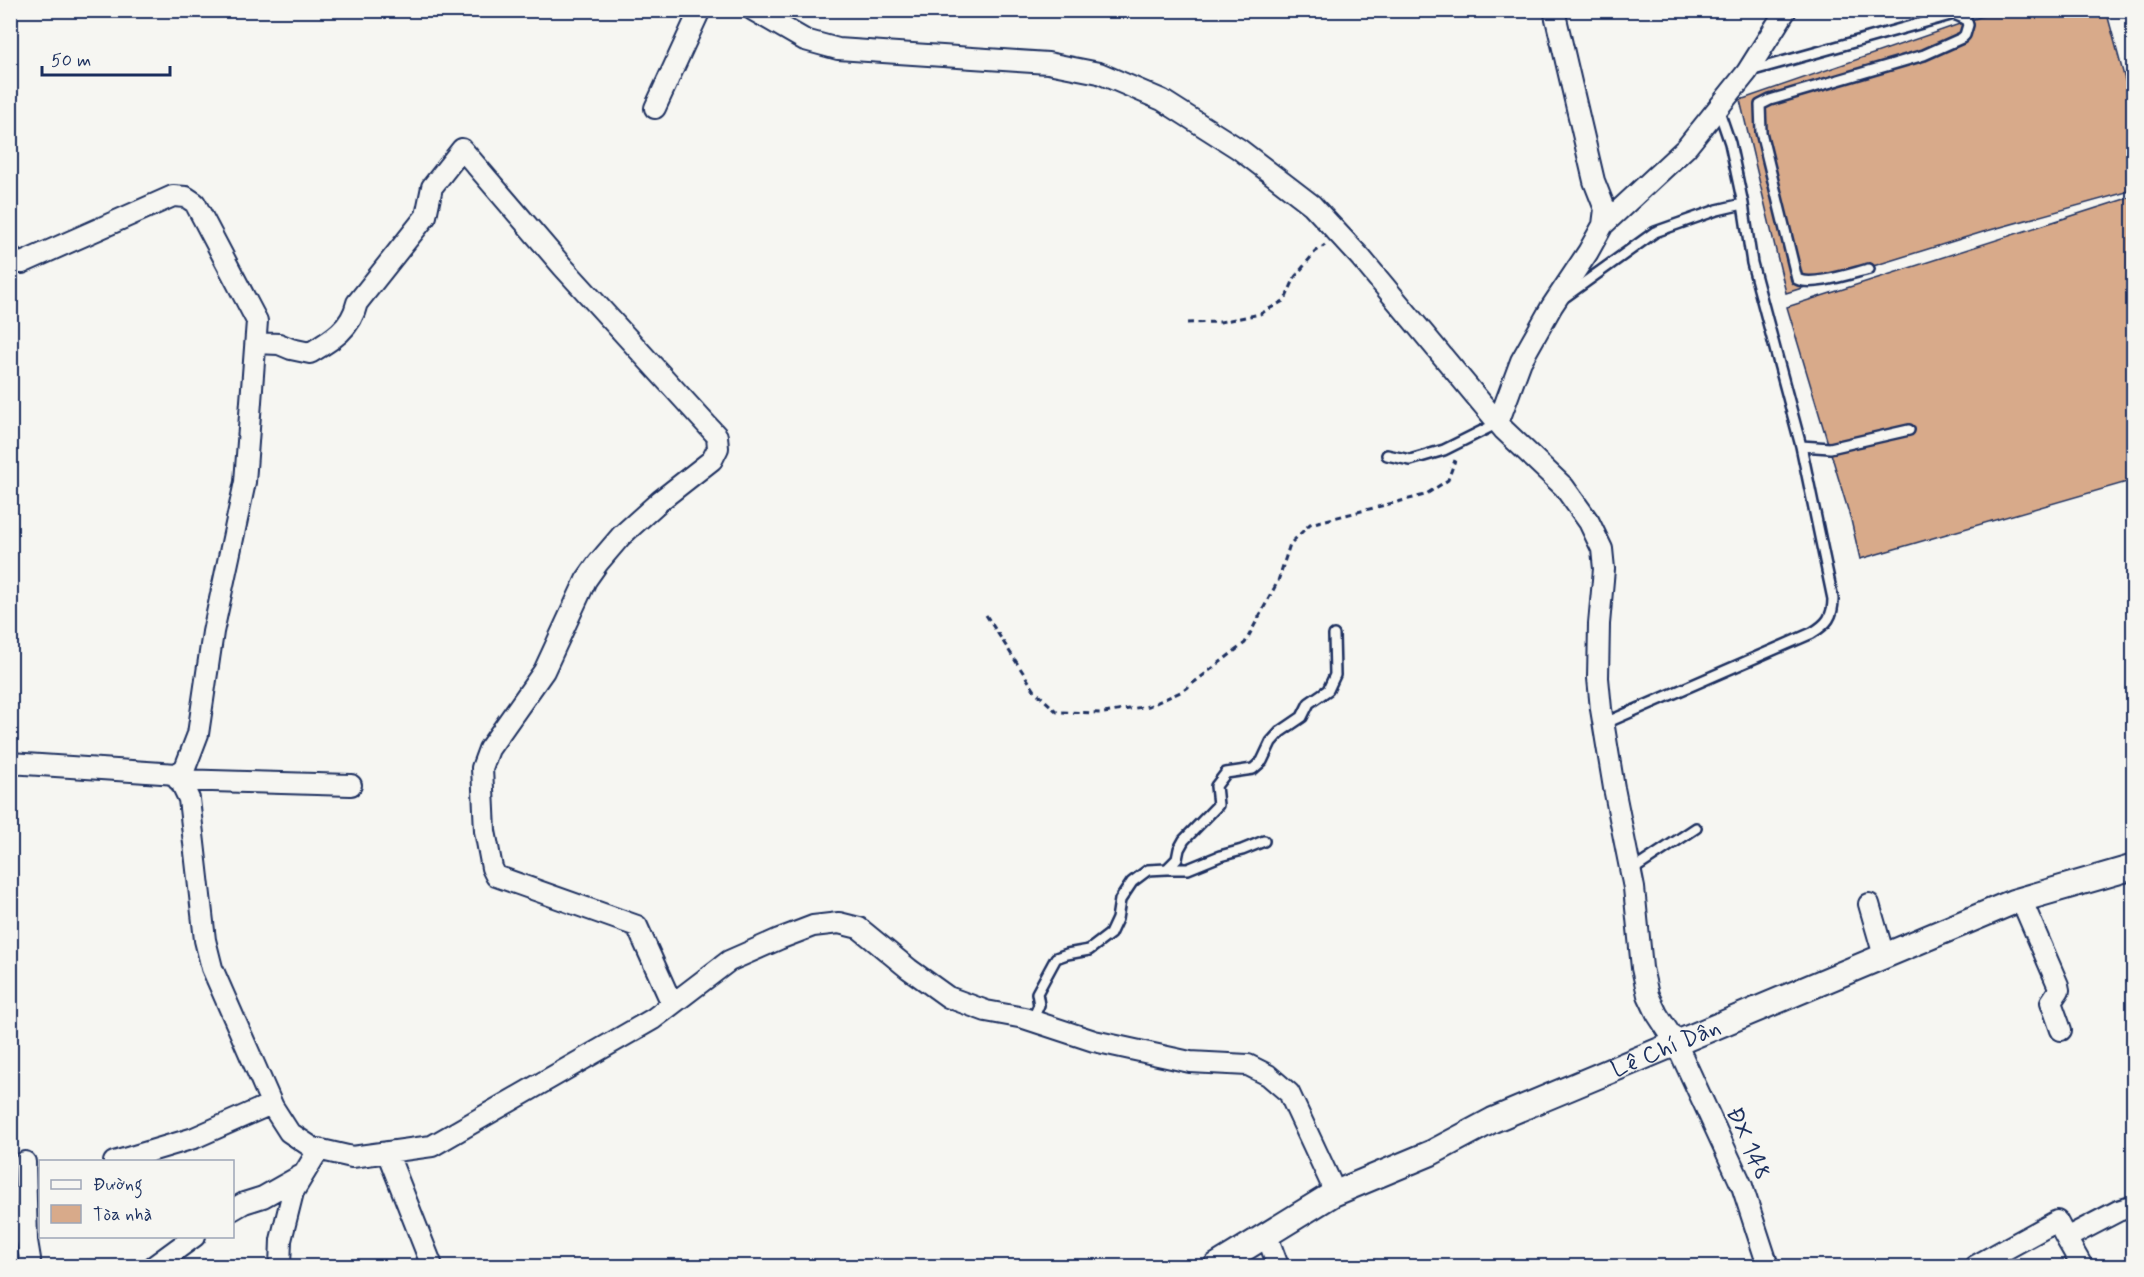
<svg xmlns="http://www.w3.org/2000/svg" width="2144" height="1277" font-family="Mynerve,sans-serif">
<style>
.building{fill:#d8aa8a;stroke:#1b2f5e;stroke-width:1.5}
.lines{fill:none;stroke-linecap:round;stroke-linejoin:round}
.service-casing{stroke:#1b2f5e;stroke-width:14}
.minor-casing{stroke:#1b2f5e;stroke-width:24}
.tertiary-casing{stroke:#1b2f5e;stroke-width:28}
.path{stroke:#1b2f5e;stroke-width:3;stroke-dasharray:6 4.5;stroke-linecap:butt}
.service{stroke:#f6f6f2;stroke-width:9}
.minor{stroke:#f6f6f2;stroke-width:20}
.tertiary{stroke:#f6f6f2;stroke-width:24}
.labels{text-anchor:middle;stroke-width:4.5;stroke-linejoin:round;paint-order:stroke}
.street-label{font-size:24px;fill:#1b2f5e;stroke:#f6f6f2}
</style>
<rect width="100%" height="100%" fill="#f6f6f2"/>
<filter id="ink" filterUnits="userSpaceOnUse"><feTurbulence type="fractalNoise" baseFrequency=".0167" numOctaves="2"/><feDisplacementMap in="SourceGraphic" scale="12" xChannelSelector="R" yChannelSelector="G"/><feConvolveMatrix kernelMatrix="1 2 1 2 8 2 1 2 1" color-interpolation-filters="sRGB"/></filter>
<g filter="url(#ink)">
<path class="building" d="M2000 10H2106L2134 113V190L1983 232 1786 293 1740 100Z
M2134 196V480L1860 559 1851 520 1787 307Z"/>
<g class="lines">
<defs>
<path id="service" d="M1750 71 1954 14 1966 19 1968 25 1965 35 1962 38 1924 55 1770 100 1760 105 1761 132 1797 279C1812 287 1852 273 1869 269
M1718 108 1730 143 1743 204
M1566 296 1655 232 1717 210 1743 204 1752 263 1801 446 1830 448 1909 430
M1387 455 1410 460 1444 450 1498 423
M1603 724 1812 633C1827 624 1833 617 1833 599L1801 446
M1167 869H1188L1220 856 1242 850 1264 841
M1631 871 1696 828
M1032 1021 1039 1005 1037 993 1056 958 1067 954 1089 950 1110 934 1117 919 1120 900 1132 882 1148 870 1167 869 1177 859 1179 849 1184 840 1218 805 1216 786 1226 773 1253 769 1262 761 1271 742 1280 732 1302 717 1309 703 1328 690 1335 675 1334 635"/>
<path id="minor" d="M753 10 805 40 838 49 1048 63 1099 73 1162 100 1239 149 1312 205 1361 258 1504 430 1564 487 1589 522 1602 549 1604 569 1599 624 1598 678 1601 709 1614 788 1634 888 1642 968 1648 995 1657 1014 1676 1043 1742 1186 1768 1266
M655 108 700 10
M1603 225 1686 148 1747 72 1786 10
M10 255 15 263H22L173 196 186 197 195 203 257 321 245 482 213 632 198 734 185 768 177 774
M256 343 279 344 291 349 310 353C332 340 351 329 357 303L426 216 432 187 462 149 563 267 717 436 718 448 712 460 661 500 621 536 598 563 586 580 544 671 489 749 482 768 485 831 492 868 496 876 637 926 672 1004
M1498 423 1521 361 1552 306 1588 252 1603 225 1605 209 1594 181 1554 10
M10 763 177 774 189 799 205 940 212 968 273 1107 289 1132 313 1148 352 1157 432 1146 653 1019 729 961 779 939 813 926 839 923 859 928 909 969 948 997 986 1011 1024 1018 1094 1041 1190 1062 1248 1065 1268 1075 1289 1093 1330 1181 1333 1194
M178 780 351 785
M2021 899 2058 985 2059 990 2051 1002 2061 1030
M1869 904 1884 956
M387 1152 432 1266
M25 1162 27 1241 30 1259 29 1266
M114 1162 194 1138 271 1104
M232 1210 244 1203 263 1197 302 1175
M1267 1236 1278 1266
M154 1266 195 1236
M280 1266 281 1240 293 1192 319 1149
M1975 1266 2057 1221 2066 1238
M2082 1266 2066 1238 2118 1211 2134 1206"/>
<g id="tertiary">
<path id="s1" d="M1216 1266 1333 1194 1431 1153 1493 1120 2013 902 2134 867"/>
</g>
</defs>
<use href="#service" class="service-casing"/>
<use href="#minor" class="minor-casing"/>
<use href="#tertiary" class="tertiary-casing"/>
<path class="path" d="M1187 323 1220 322 1260 314 1285 300 1295 277 1315 252 1325 245
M986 615 1035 691 1057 712 1104 713 1149 706 1183 691 1245 643 1278 581 1290 544 1310 524 1425 495 1448 480 1455 460"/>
<use href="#service" class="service"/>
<use href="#minor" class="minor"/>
<use href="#tertiary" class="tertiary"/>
</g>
</g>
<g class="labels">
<g class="street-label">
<text dy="8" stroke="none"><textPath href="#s1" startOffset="501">Lê Chí Dân</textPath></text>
<text transform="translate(1749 1143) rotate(66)" y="8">ĐX 148</text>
</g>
</g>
<rect width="2144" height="1277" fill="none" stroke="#f6f6f2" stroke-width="36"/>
<rect x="18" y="18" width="2108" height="1241" fill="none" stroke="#1b2f5e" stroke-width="2" filter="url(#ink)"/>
<rect x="39" y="1160" width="195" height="78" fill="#f6f6f2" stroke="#9ea6b7" stroke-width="1.5"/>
<rect x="51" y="1180" width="30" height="9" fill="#f6f6f2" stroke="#9ea6b7" stroke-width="1.5"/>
<text x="93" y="1190" font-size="18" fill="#1b2f5e">Đường</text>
<rect x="51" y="1205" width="30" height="18" fill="#d8aa8a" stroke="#9ea6b7" stroke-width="1.5"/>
<text x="93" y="1220" font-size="18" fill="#1b2f5e">Tòa nhà</text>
<path d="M42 66v9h128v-9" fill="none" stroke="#1b2f5e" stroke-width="3"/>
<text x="51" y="66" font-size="18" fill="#1b2f5e" stroke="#f6f6f2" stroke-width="4.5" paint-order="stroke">50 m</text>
</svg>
